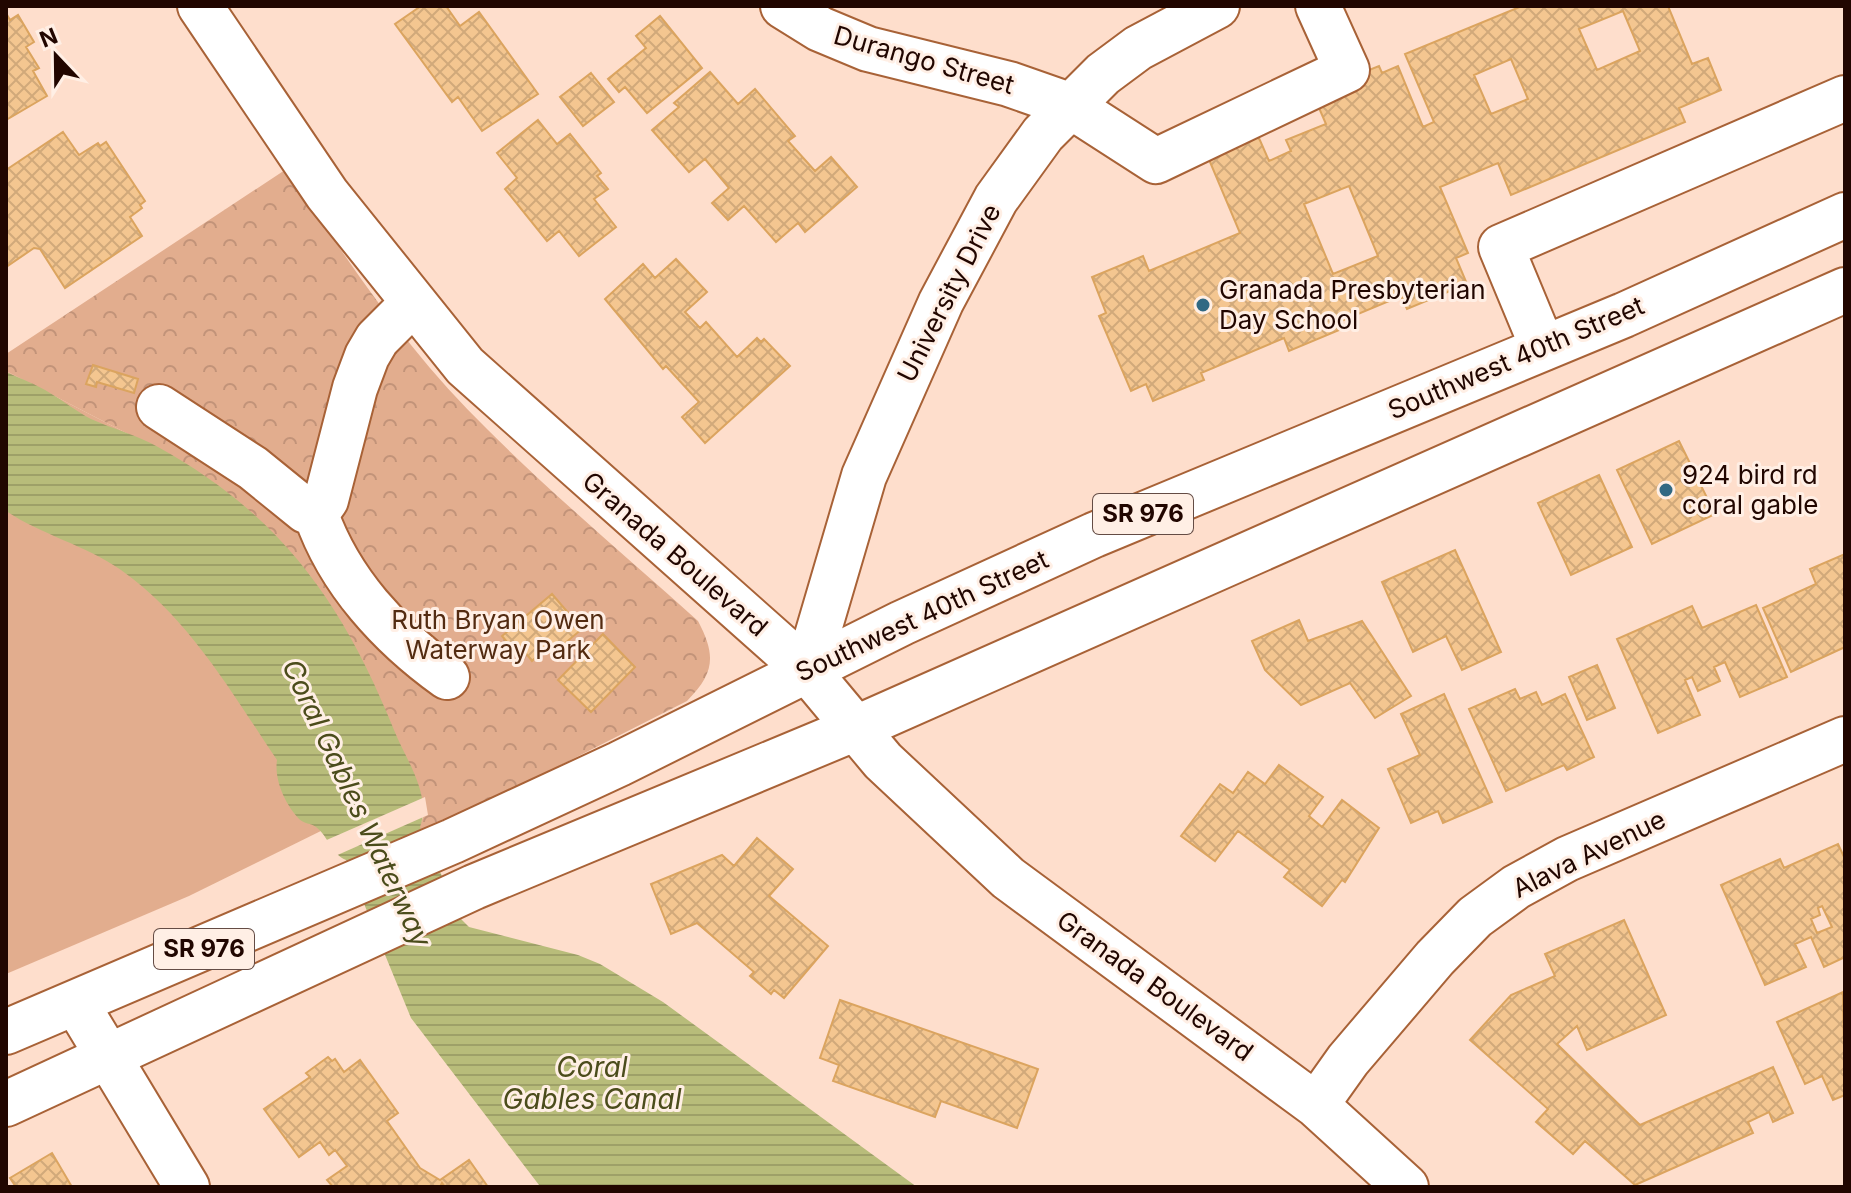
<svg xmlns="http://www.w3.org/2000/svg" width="1851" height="1193" font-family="Inter,sans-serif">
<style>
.grass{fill:#e2ad8e}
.forest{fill:url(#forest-crowns)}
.water{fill:url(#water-rules)}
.pier{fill:#fedecc}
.building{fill:url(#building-cross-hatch);stroke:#dba45f;stroke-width:2;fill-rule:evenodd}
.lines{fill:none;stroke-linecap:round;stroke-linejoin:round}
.minor-casing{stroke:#a86237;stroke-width:48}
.major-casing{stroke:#a86237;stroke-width:48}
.minor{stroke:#fff;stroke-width:44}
.major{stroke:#fff;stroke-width:44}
.poi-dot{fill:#316983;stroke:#ffefe5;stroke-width:3}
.labels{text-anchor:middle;stroke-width:6;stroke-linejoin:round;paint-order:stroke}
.shield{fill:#ffefe5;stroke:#644c45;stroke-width:2}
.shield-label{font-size:24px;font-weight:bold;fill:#210600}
.street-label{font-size:26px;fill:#210600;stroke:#ffefe5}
.poi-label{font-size:26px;fill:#210600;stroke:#ffefe5;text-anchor:start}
.park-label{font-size:26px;fill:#532b11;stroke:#ffefe5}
.water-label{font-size:28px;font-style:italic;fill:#4b4c1b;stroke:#ffefe5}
</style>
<defs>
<pattern id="forest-crowns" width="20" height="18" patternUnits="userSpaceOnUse" patternTransform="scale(2)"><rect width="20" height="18" fill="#e2ad8e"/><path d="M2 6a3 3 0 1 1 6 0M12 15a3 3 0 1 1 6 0" fill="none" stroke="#c29379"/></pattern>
<pattern id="water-rules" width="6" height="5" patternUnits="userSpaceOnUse" patternTransform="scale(2)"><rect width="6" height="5" fill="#b8bc7a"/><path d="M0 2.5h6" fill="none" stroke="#9ea068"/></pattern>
<pattern id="building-cross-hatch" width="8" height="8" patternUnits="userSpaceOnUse" patternTransform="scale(2)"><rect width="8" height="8" fill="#f4c690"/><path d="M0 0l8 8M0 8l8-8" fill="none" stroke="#d1a97a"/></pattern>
</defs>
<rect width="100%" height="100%" fill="#fedecc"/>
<path class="grass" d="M6 371 130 435 414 785 189 896 6 974Z"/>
<path class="forest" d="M288 168C345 260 409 353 487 429 554 496 628 558 698 621 716 655 715 673 687 701L423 835 419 827 424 815 130 435 6 371V354Z"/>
<path class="water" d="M6 372C21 379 36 384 50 393 64 401 77 412 91 419 113 429 137 435 158 447 281 515 343 603 394 730 406 760 432 795 420 827L461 919 469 927 578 955 600 964 663 1002 917 1187 539 1185 411 1018 346 860C331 854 329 837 316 827 311 823 304 824 299 819 285 804 274 780 277 760 231 692 190 619 121 570 85 545 42 535 6 511Z"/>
<path class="pier" d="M425 797 428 815 333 857 322 842Z"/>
<path class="building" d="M421 6H446L460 26 479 12 538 94 482 131 458 97 452 102 395 24Z
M1522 6H1668L1692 64 1708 58 1721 90 1679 108 1685 122 1511 195 1498 163 1440 187 1468 253 1456 258 1467 284 1407 309 1401 296 1341 321 1344 328 1289 351 1284 338 1201 373 1204 380 1153 401 1146 384 1131 391 1099 316 1106 313 1092 277 1143 256 1149 271 1240 233 1202 143 1252 122 1269 161 1291 151 1286 140 1326 124 1316 101 1324 88 1379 66 1382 73 1398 66 1423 127 1434 122 1405 54ZM1623 11 1640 51 1597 70 1579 29ZM1511 59 1528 99 1491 114 1474 75ZM1349 186 1378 256 1333 274 1304 204Z
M6 13 10 20 18 15 34 42 26 47 39 68 33 71 47 96 6 120Z
M660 16 702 68 647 113 625 87 619 92 608 79 646 48 636 36Z
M710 72 738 104 755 89 795 136 788 141 815 171 831 157 857 187 805 232 798 223 776 242 744 206 728 220 712 203 729 188 705 159 689 172 652 130 679 107 674 103Z
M591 73 614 102 583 126 560 97Z
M538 120 557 144 570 134 601 173 597 176 608 189 594 199 616 227 579 256 559 231 547 241 505 189 517 178 497 153Z
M63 132 79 155 98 143 100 146 106 142 145 201 140 205 142 208 130 217 142 236 65 288 40 249 34 248 6 267V170Z
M676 259 707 292 685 312 700 328 706 322 737 357 757 338 761 342 764 339 790 366 705 443 682 417 699 402 666 366 663 369 605 299 643 264 655 278Z
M93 365 138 379 134 393 97 382 96 387 86 384Z
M1679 441 1715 514 1652 544 1617 470Z
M1599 475 1632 547 1571 575 1538 503Z
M1455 550 1501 652 1462 670 1446 636 1413 652 1382 582Z
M1845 554V647L1791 672 1763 608 1816 584 1810 569Z
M552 594 582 629 552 654 546 648 532 661 524 651 519 656 502 636Z
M1756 605 1787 677 1740 697 1725 662 1714 667 1720 681 1698 691 1692 677 1685 680 1700 715 1658 733 1617 639 1692 606 1702 628Z
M1299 620 1308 641 1362 621 1411 696 1375 718 1350 683 1301 705 1265 670 1252 641Z
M603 634 635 667 591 712 558 680Z
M1597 665 1615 708 1587 720 1569 677Z
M1515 689 1520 699 1536 692 1542 705 1565 694 1594 757 1567 770 1564 765 1506 791 1469 709Z
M1444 694 1492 802 1443 823 1438 811 1411 823 1388 769 1420 755 1401 714Z
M1279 765 1323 797 1309 816 1322 827 1342 800 1379 828 1345 882 1342 880 1322 906 1284 877 1290 870 1238 831 1215 861 1181 836 1220 784 1233 793 1248 772 1265 784Z
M757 838 793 869 769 896 828 946 784 998 774 990 771 994 750 976 754 972 697 923 671 934 651 884 722 855 734 866Z
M1838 844 1845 859V957L1824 967 1811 937 1795 944 1806 967 1765 985 1721 885 1780 859 1784 868ZM1822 906 1832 927 1817 933 1811 919 1820 915 1818 908Z
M1624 920 1666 1015 1587 1050 1577 1026 1557 1044 1640 1125 1773 1067 1793 1113 1773 1122 1769 1112 1748 1122 1753 1133 1635 1185 1585 1141 1573 1154 1536 1122 1548 1109 1470 1040 1511 995 1555 976 1545 954Z
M1843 992 1845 1095 1833 1100 1822 1076 1805 1084 1777 1022Z
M840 1000 1038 1069 1017 1128 941 1101 935 1117 833 1081 839 1065 820 1058Z
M328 1057 332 1061 335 1059 344 1072 360 1060 398 1113 387 1121 420 1168 440 1180 469 1160 488 1187H445L442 1183 440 1187H333L327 1180 347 1166 335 1150 329 1155 320 1142 299 1157 264 1109 310 1077 306 1073Z
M52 1153 72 1187H16L10 1178Z"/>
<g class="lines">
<defs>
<path id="minor" d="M200 6 327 194 465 366 807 670 883 761 1008 878 1316 1105 1406 1187
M783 6 820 29 868 49 1009 84 1069 105 1156 161 1347 70 1318 6
M1543 348 1501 247 1845 98
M159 407 253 468 306 511 316 514 326 500 355 388 367 356 377 339 412 304
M316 514C339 581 390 636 447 677
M807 670 864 476 941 302 996 199 1043 134 1103 74 1138 48 1217 6
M76 1003 187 1187
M1316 1105 1348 1060 1435 958 1475 917 1516 887 1567 859 1845 739"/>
<path id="major" d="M6 1032 453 841 619 764 902 623 1094 535 1624 315 1845 215
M6 1104 474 887 854 729 1845 290"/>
</defs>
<use href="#minor" class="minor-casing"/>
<use href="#major" class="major-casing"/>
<use href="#minor" class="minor"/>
<use href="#major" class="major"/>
</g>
<g class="poi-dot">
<circle cx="1203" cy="305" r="8"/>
<circle cx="1666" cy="490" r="8"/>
</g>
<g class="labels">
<g class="shield">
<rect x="1093" y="494" width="100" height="40" rx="6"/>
<rect x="154" y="929" width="100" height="40" rx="6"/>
</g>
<g class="shield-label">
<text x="1143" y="522">SR 976</text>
<text x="204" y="957">SR 976</text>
</g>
<g class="street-label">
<text transform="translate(924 60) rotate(16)" y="9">Durango Street</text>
<text transform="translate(949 293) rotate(-63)" y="9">University Drive</text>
<text transform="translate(1516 358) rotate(-23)" y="9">Southwest 40th Street</text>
<text transform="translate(675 554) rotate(41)" y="9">Granada Boulevard</text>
<text transform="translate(922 616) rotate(-25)" y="9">Southwest 40th Street</text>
<text transform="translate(1589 854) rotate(-26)" y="9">Alava Avenue</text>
<text transform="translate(1155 986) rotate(36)" y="9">Granada Boulevard</text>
</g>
<g class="poi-label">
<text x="1219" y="299">Granada Presbyterian<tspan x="1219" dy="30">Day School</tspan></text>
<text x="1682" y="484">924 bird rd<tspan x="1682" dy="30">coral gable</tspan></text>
</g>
<g class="park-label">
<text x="498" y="629">Ruth Bryan Owen<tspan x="498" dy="30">Waterway Park</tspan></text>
</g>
<g class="water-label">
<text transform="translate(357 803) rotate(65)" y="10">Coral Gables Waterway</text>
<text x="592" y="1077">Coral<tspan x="592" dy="32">Gables Canal</tspan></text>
</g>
</g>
<rect width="1851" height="1193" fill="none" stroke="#210600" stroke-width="16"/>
<g transform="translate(56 56) rotate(338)" stroke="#ffefe5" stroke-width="6" paint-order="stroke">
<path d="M0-6L14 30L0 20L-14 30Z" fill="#210600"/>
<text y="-12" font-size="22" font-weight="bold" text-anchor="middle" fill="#210600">N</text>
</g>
</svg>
